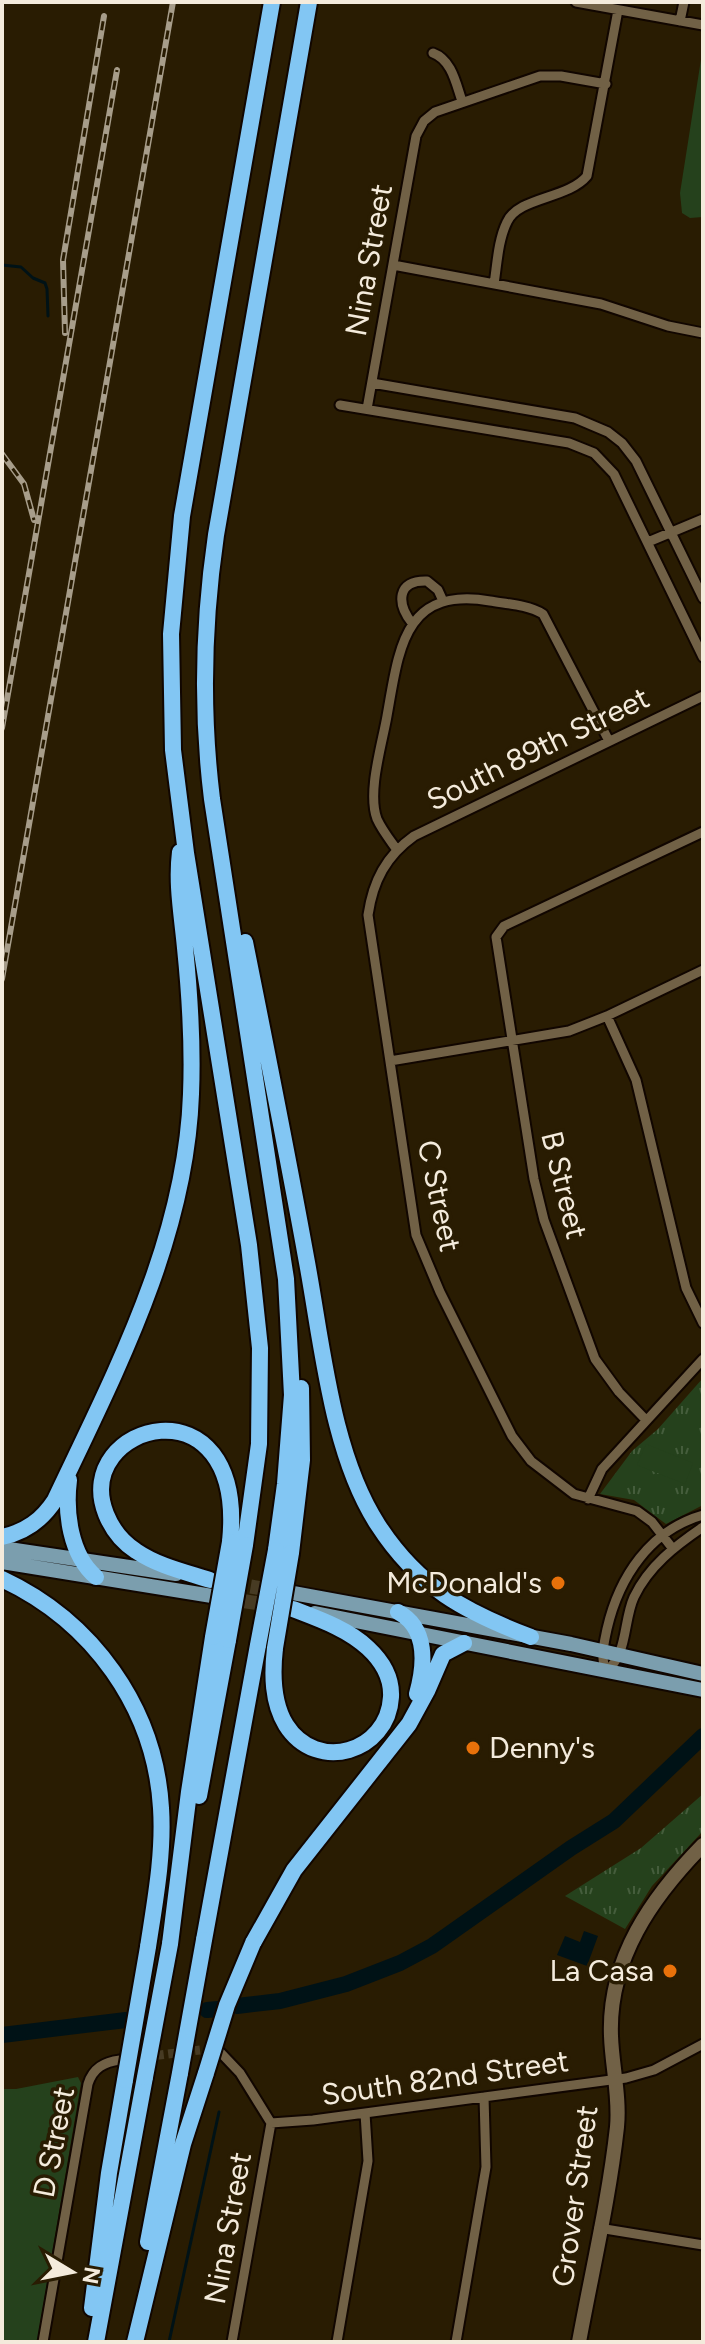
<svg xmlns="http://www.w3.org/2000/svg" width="705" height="2344" font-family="Figtree,sans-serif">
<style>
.park{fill:url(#park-tufts)}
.pitch{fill:#25411c}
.water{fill:#001216}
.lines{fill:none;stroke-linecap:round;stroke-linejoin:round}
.stream{stroke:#001216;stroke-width:3}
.river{stroke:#001216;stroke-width:16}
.street-tunnel{stroke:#473b23;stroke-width:9;stroke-dasharray:9 4.5;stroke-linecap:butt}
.primary-tunnel{stroke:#473b23;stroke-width:14;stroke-dasharray:14 7;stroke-linecap:butt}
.street-casing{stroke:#110600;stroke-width:13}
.secondary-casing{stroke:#110600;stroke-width:18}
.primary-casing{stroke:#110600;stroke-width:18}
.highway-casing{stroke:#110600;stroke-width:20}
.street{stroke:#716146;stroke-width:9}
.secondary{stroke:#716146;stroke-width:14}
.primary{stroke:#7b9eae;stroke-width:14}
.highway{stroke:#82c6f3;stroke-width:16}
.rail-casing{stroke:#a79d8a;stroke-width:6}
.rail{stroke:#291c02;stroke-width:3;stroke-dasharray:9;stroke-linecap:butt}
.highway-bridge-casing{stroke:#110600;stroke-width:20;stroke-linecap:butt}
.highway-bridge{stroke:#82c6f3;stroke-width:16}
.food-dot{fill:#e8710a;stroke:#291c02;stroke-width:3}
.labels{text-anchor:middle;stroke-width:7;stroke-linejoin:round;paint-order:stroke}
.street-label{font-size:30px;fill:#f4ebdc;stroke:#291c02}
.poi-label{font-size:30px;fill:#f4ebdc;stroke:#291c02;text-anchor:end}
</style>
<defs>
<pattern id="park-tufts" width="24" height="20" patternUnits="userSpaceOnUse" patternTransform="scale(2)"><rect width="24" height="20" fill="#25411c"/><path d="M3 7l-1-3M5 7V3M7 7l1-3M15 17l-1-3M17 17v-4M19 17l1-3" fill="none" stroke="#455d3c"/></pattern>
</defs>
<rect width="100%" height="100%" fill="#291c02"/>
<path class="park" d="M703 1378V1505L666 1524 634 1500 600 1494 632 1451 658 1429Z
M703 1794V1831L652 1886 625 1929 565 1896 641 1848Z"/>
<path class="pitch" d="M702 53 703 217 690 218 682 213 680 193Z
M646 1444 693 1463 685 1484 637 1465Z
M78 2077 81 2083 37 2342H2V2089H16Z"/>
<path class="water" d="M584 1931 598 1936 587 1966 557 1955 565 1936 580 1942Z"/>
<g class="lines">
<path class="stream" d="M2 265 21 267 33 278 45 283 47 289 48 316
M698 1741 703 1740
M169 2342 219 2112"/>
<path class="river" d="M237 2006 280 2001 346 1984 400 1963 432 1946 571 1848 614 1821 703 1736
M207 2010 218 2009
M2 2035 126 2020"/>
<path class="street-tunnel" d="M128 2059 200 2050"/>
<path class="primary-tunnel" d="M230 1583 277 1591
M224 1598 275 1606"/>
<defs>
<path id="street" d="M576 2 703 25
M680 21 684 2
M433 53C452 60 456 84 462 101
M393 265 601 304 668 326 703 333
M494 284C497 265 498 240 507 222 518 197 568 199 587 176L618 10
M372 383 575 418 608 432 622 443 636 461 703 598
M340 405 569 443 594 453 614 474 703 657
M367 409 416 136 424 121 435 112 540 76H561L606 84
M648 542 703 519
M412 623C397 604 396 580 427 581L438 590 443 601
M397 850C390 840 382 830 377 819 367 792 382 745 387 716 399 650 403 586 490 601 508 604 528 605 543 614L609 741
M607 1016 636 1080 686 1288 703 1323
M390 1061 569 1031 607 1016 703 970
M646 1420 619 1392 595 1359 544 1220 534 1179 496 937 504 926 703 832
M588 1499 602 1469 703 1359
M703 1515C650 1530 619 1577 607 1629 604 1644 600 1657 606 1671 628 1655 623 1621 634 1597 649 1566 675 1546 703 1527
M673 1549 652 1522 637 1511 574 1494 531 1461 512 1436 440 1292 416 1235 368 915C373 881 386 856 414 836L703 696
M221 2053 240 2073 271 2123
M271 2123 313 2120 626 2078 654 2070 703 2044
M599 2228 703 2245
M43 2342 88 2084C93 2068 104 2062 120 2060
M232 2342 271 2123
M337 2342 368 2161 365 2113
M456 2342 486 2167 484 2097"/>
<path id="secondary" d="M579 2342C592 2271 609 2199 617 2127 620 2097 612 2066 611 2036 608 1959 652 1897 703 1845"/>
<path id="primary" d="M2 1548 176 1574
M2 1562 212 1596
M293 1593 571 1644 703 1674
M315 1613 703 1690"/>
<path id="highway" d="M245 942C266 1047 287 1152 306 1257 322 1341 331 1453 378 1525 418 1587 465 1612 531 1637
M69 1480C65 1512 70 1555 96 1577
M2 1537C26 1532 42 1520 55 1500 116 1371 186 1239 191 1094 193 1045 190 997 185 948 182 915 176 884 180 852
M245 1545 259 1444 260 1348 249 1245 186 853 173 750 171 634 182 516 272 2
M276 1550 285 1484 292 1395 286 1279 212 799C201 710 203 624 216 535L309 2
M291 1553 302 1460 301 1388
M2 1579C92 1621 155 1707 161 1808 164 1854 155 1901 148 1947
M210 1580C185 1572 158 1566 136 1551 122 1542 112 1529 106 1514 70 1423 247 1374 230 1542
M398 1612C428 1628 425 1665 417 1694
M275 1648C272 1674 272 1702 286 1725 317 1774 388 1752 391 1697 392 1677 382 1661 368 1648 348 1629 319 1619 293 1609
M199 1796 228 1640
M204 1940 258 1645
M253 1943 294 1870 409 1724 427 1691 443 1654 464 1643
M170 1944 189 1792 213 1637
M148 2242 180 2073
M92 2308 109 2173 125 2080
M96 2342 145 2077
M135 2342 183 2144 206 2073"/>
</defs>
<use href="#street" class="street-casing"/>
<use href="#secondary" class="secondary-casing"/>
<use href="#primary" class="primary-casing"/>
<use href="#highway" class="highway-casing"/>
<use href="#street" class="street"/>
<use href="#secondary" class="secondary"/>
<use href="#primary" class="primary"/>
<use href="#highway" class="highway"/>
<defs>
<path id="rail" d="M65 333 63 260 104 16
M2 454 24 484 34 520
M2 728 117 70
M2 979 173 2"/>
</defs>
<use href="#rail" class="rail-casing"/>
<use href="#rail" class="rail"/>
<defs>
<path id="highway-bridge" d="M213 1637 230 1542
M228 1640 245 1545
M258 1645 276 1550
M275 1648 291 1553
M180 2073 204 1940
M206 2073 227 2005 253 1943
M145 2077 170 1944
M125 2080 148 1947"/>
</defs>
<use href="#highway-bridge" class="highway-bridge-casing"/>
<use href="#highway-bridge" class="highway-bridge"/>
</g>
<g class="food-dot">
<circle cx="558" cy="1583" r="8"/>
<circle cx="473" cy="1748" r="8"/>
<circle cx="670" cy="1971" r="8"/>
</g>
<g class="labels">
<g class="street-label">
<text transform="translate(369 260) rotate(-80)" y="10">Nina Street</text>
<text transform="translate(538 749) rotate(-26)" y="10">South 89th Street</text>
<text transform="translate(564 1185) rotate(76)" y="10">B Street</text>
<text transform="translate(439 1196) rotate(78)" y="10">C Street</text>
<text transform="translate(445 2078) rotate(-8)" y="10">South 82nd Street</text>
<text transform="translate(54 2142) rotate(-79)" y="10">D Street</text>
<text transform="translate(575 2196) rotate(-82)" y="10">Grover Street</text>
<text transform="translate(228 2228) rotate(-80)" y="10">Nina Street</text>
</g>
<g class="poi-label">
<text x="542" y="1593">McDonald's</text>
<text x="489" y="1758" text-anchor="start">Denny's</text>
<text x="654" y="1981">La Casa</text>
</g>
</g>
<rect width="705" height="2344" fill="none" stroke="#f4ebdc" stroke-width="8"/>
<g transform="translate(72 2272) rotate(100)" stroke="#291c02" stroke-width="6" paint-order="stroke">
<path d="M0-6L14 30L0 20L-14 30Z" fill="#f4ebdc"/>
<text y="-12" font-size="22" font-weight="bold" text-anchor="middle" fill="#f4ebdc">N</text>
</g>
</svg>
